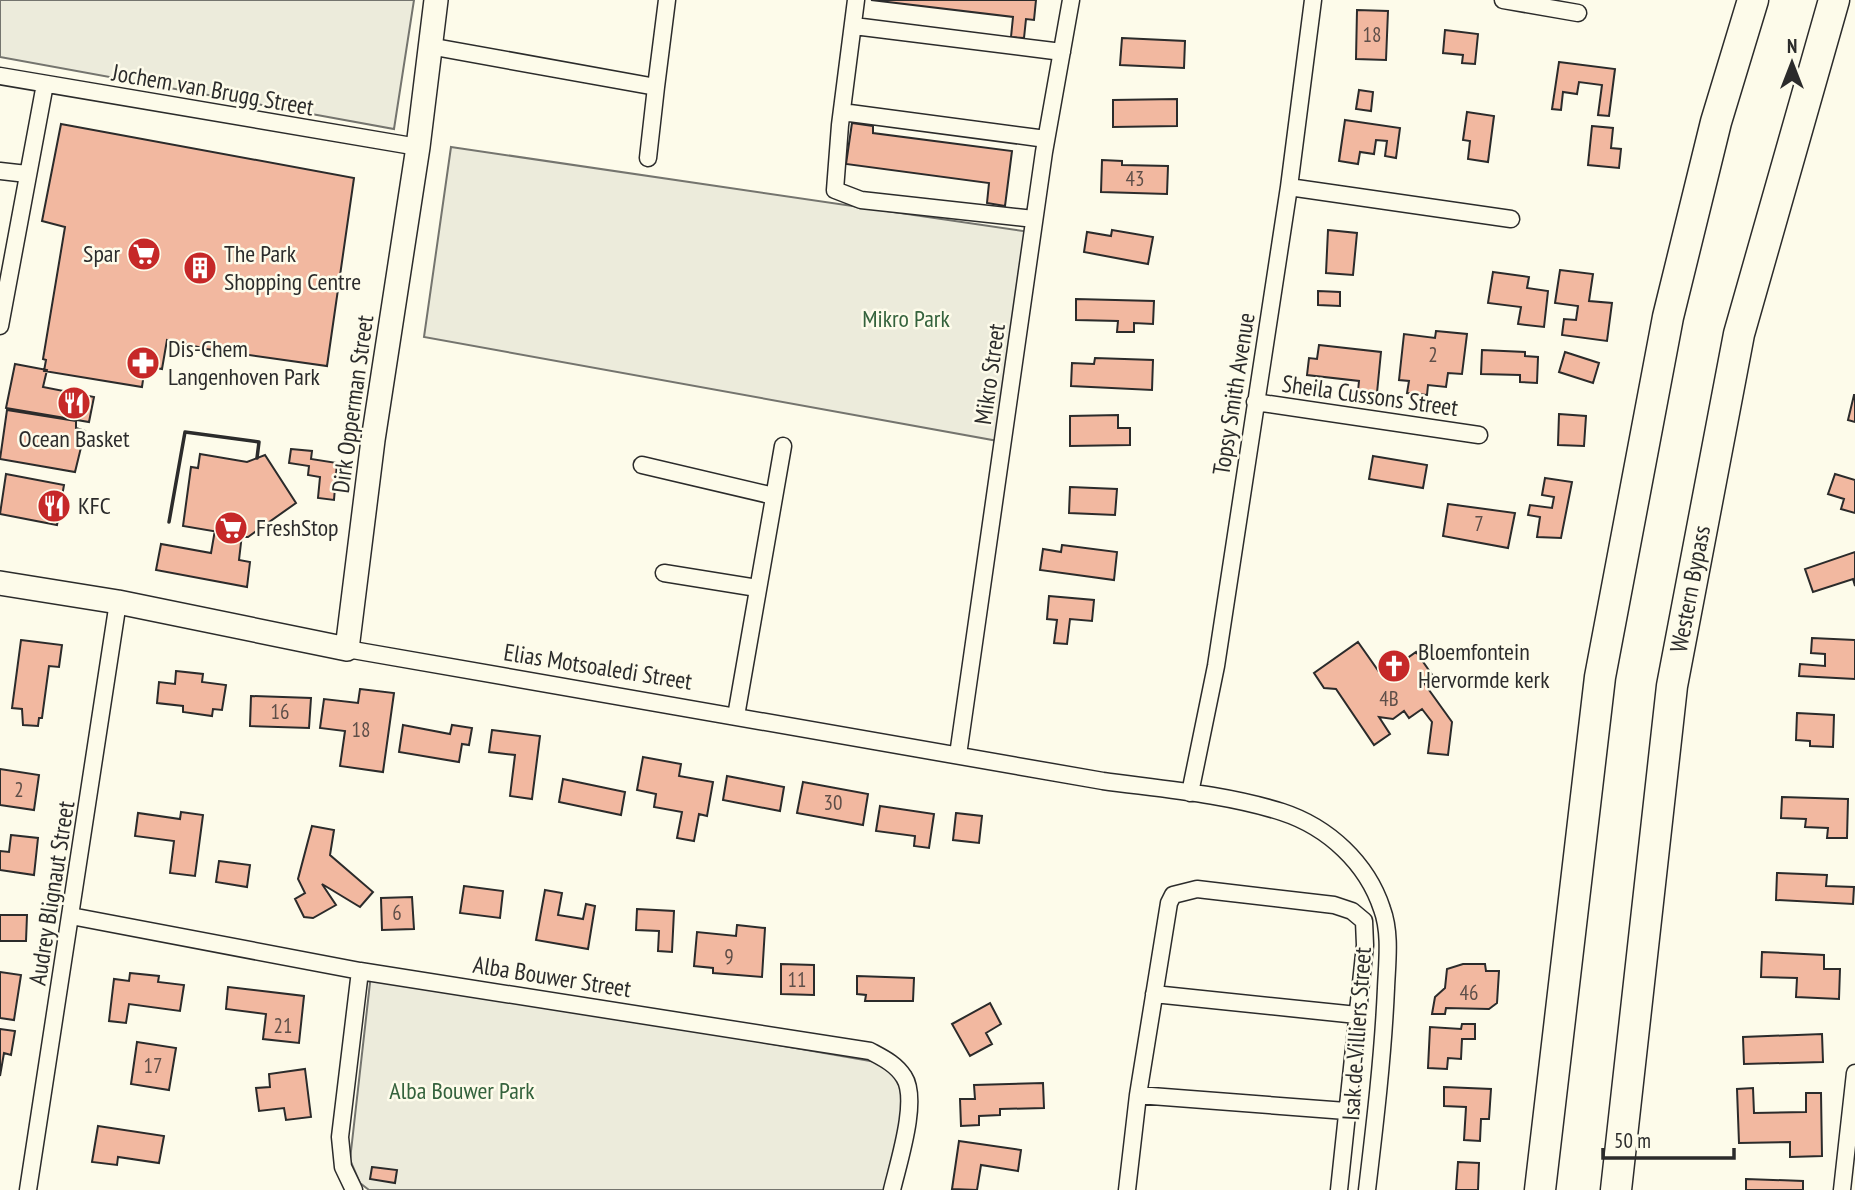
<svg xmlns="http://www.w3.org/2000/svg" width="1855" height="1190" font-family="'PT Sans Narrow',sans-serif">
<style>
.green{fill:#ecebdb;stroke:#74746e;stroke-width:2}
.building{fill:#f2b8a0;stroke:#2b2b2b;stroke-width:2}
.lines{fill:none;stroke-linecap:round;stroke-linejoin:round}
.street-casing{stroke:#2b2b2b;stroke-width:19}
.secondary-casing{stroke:#2b2b2b;stroke-width:26}
.highway-casing{stroke:#2b2b2b;stroke-width:33}
.street{stroke:#fdfbea;stroke-width:16}
.secondary{stroke:#fdfbea;stroke-width:23}
.highway{stroke:#fdfbea;stroke-width:30}
.wall{stroke:#2b2b2b;stroke-width:3.5}
.labels{text-anchor:middle;stroke-width:5;stroke-linejoin:round;paint-order:stroke}
.number-label{font-size:21px;fill:#5d4e48}
.street-label{font-size:24px;fill:#2b2b2b;stroke:#fdfbea}
.poi-label{font-size:24px;fill:#2b2b2b;stroke:#fdfbea;text-anchor:start}
.park-label{font-size:24px;fill:#34623c;stroke:#fdfbea}
</style>
<rect width="100%" height="100%" fill="#fdfbea"/>
<path class="green" d="M0 0H414L394 129 0 57Z
M451 147 1030 232 998 441 424 337Z
M371 974 876 1062 896 1077 905 1093 894 1190H369L360 1183 350 1160Z"/>
<path class="building" d="M871 0H1036L1034 20 1026 19 1024 38 1011 37 1013 17Z
M1357 10 1388 11 1386 60 1356 59Z
M1445 30 1478 34 1475 64 1462 63 1463 55 1443 53Z
M1122 38 1185 41 1184 68 1120 65Z
M1559 62 1615 69 1609 116 1598 115 1602 85 1579 82 1577 94 1563 92 1561 110 1552 109Z
M1359 90 1373 92 1371 111 1356 109Z
M1177 99V126L1113 127V100Z
M1467 112 1494 116 1488 162 1468 159 1470 141 1463 140Z
M1345 120 1400 128 1396 158 1385 156 1387 141 1376 140 1374 154 1360 152 1358 164 1339 161Z
M852 123 873 126V133L1012 151 1005 206 987 203 989 183 846 164Z
M61 124 354 178 327 366 207 349 167 340 162 369 145 366 142 387 44 371 46 360 43 359 65 227 42 221Z
M1592 126 1613 128 1611 148 1621 149 1619 168 1588 165Z
M1102 160 1122 161V165L1168 166 1167 194 1101 192Z
M1112 230 1153 237 1148 264 1084 252 1087 232 1111 236Z
M1328 230 1357 233 1353 275 1326 273Z
M1560 270 1593 274 1589 301 1612 303 1607 341 1562 335 1564 319 1576 320 1578 306 1555 303Z
M1493 272 1529 277 1527 288 1548 291 1544 327 1518 324 1521 307 1488 303Z
M1318 291 1340 292V306L1318 305Z
M1076 299 1154 301 1153 324 1134 323V332H1117L1118 321 1076 320Z
M1436 331 1467 334 1462 374 1448 373 1446 387 1428 385 1427 395 1407 393 1409 381 1399 380 1404 334 1435 338Z
M1319 345 1381 352 1376 403 1357 401 1359 381 1307 375 1309 358 1317 359Z
M1482 350 1525 352V356L1538 357 1537 383 1520 382V375L1481 374Z
M1565 352 1599 363 1593 383 1559 372Z
M1095 358 1153 360 1152 390 1071 386 1072 363 1094 364Z
M15 364 47 370 43 387 94 397 89 422 6 408Z
M1854 395H1855V422L1848 420Z
M7 410 76 421V428L85 431 75 472 0 459Z
M1559 414 1586 416 1584 446 1558 445Z
M1118 415V428H1130V445L1070 446V416Z
M291 449 312 451 311 459 337 463 334 500 318 498 320 477 308 475 309 466 289 463Z
M200 454 247 462 265 455 296 503 248 537 183 526 191 467 198 468Z
M1373 456 1427 465 1423 488 1369 479Z
M6 474 64 485 57 525 0 514Z
M1835 474 1855 480V513L1841 509 1844 499 1828 494Z
M1545 478 1572 482 1561 538 1537 537 1540 517 1528 515 1530 505 1552 508 1554 497 1542 495Z
M1070 487 1117 489 1115 515 1069 513Z
M1448 504 1515 513 1508 548 1443 536Z
M215 530 242 534 239 560 250 562 247 587 156 570 161 544 211 553Z
M1062 545 1117 552 1114 580 1040 570 1043 549 1061 552Z
M1855 552V586L1853 579 1813 592 1805 569Z
M1049 596 1094 600 1092 621 1070 619 1067 644 1054 643 1057 620 1047 619Z
M1812 638 1855 640V679L1799 676 1800 664 1825 666V654L1811 653Z
M21 640 62 645 59 667 49 666 42 718H39L38 726 23 725 22 709 12 708Z
M1358 642 1382 676 1416 652 1433 676 1424 683 1452 722 1448 755 1428 753 1432 722 1422 709 1409 718 1404 711 1393 719 1379 717 1390 734 1374 745 1336 689 1324 688 1314 673Z
M176 671 203 674 202 682 226 685 222 710 213 709 212 716 183 712V706L157 703 159 682 175 684Z
M360 689 394 693 383 772 340 766 345 731 320 728 324 699 358 703Z
M251 696 311 698 309 728 250 726Z
M1797 713 1834 715 1833 747 1810 746V741L1796 740Z
M403 725 450 734 452 725 472 728 469 745 462 744 459 762 399 752Z
M492 730 540 736 532 799 510 796 515 755 489 752Z
M643 757 681 764 679 776 713 782 707 816 699 814 694 841 677 838 682 812 654 807 656 794 637 790Z
M0 769 39 775 34 810 0 805Z
M727 776 784 787 780 811 723 800Z
M563 779 625 792 621 815 559 802Z
M803 782 868 794 863 825 797 813Z
M1782 797 1848 799 1847 838H1827L1828 828 1805 827 1806 819 1781 818Z
M880 806 934 814 929 848 914 846 915 836 876 831Z
M181 812 203 815 195 876 170 873 174 841 135 836 138 813 180 819Z
M956 813 982 816 979 843 953 840Z
M312 826 334 830 330 855 373 892 360 907 322 884 336 905 313 918 304 917 295 899 305 893 298 879Z
M11 835 38 838 34 875 0 870V851L9 852Z
M219 861 250 865 247 887 216 882Z
M1777 873 1827 875 1826 886 1854 887 1853 904 1776 900Z
M464 886 503 891 500 918 460 913Z
M545 890 562 893 558 915 583 919 586 904 595 906 588 949 536 940Z
M412 897 414 929 382 930 381 898Z
M637 909 674 911 672 952 658 951 659 931 636 930Z
M0 915H27L26 941H0Z
M737 925 765 928 762 977 713 973V968L694 966 697 932 736 936Z
M1762 952 1824 955V969H1840L1839 999 1796 997 1797 978 1761 977Z
M781 964 814 965V995L781 994Z
M1463 964H1485L1486 971H1499L1497 1003 1489 1009 1446 1008 1445 1014H1432L1435 997 1445 988 1447 969Z
M0 972 21 975 14 1020 0 1018Z
M130 973 159 976 158 982 184 985 180 1011 129 1004 126 1023 109 1021 114 979 129 981Z
M857 976 914 978 913 1001H865L866 995 857 994Z
M228 987 304 996 299 1043 263 1039 266 1014 226 1009Z
M990 1003 1001 1024 986 1033 992 1044 970 1056 952 1024Z
M1462 1024H1475V1039H1462L1461 1059 1448 1058 1447 1069 1428 1068 1430 1027 1461 1029Z
M0 1029 15 1031 11 1055 4 1053 0 1076Z
M1822 1034 1823 1062 1744 1064 1743 1037Z
M137 1042 176 1048 169 1090 131 1084Z
M305 1069 311 1117 286 1120 284 1108 259 1111 256 1088 270 1087 269 1074Z
M1043 1083 1044 1108 1000 1109V1115L979 1116V1125L961 1126 960 1099H975L974 1085Z
M1444 1087 1491 1089 1489 1119H1481L1480 1141 1464 1140 1466 1107 1444 1106Z
M1753 1088 1754 1113 1806 1112V1093H1821L1822 1156 1790 1157V1142L1739 1143 1737 1089Z
M98 1126 164 1136 159 1163 118 1157 117 1165 92 1162Z
M959 1141 1021 1150 1018 1171 981 1165 977 1190 952 1189Z
M1458 1162 1479 1163 1478 1190H1456Z
M372 1167 397 1170 395 1183 370 1179Z
M1746 1179 1803 1181V1190H1746Z"/>
<g class="lines">
<defs>
<path id="street" d="M856 0 840 125 835 190 861 200 1034 219
M1503 0 1578 13
M854 26 1062 52
M429 46 656 87 648 158
M0 76 418 147
M656 87 667 0
M842 112 1046 139
M0 171 27 174
M1289 187 1511 219
M0 326 45 84
M1255 402 1479 435
M642 465 774 496
M664 573 757 588
M347 649 1103 781C1162 789 1225 794 1282 812 1328 827 1367 863 1382 909 1391 933 1387 963 1386 988 1383 1056 1375 1123 1367 1190
M736 716 783 446
M958 755 1044 152 1071 0
M1190 793 1216 666 1289 187 1313 0
M71 916 360 971 870 1051C883 1058 896 1064 904 1077 919 1100 898 1164 892 1190
M1154 994 1357 1015
M1138 1095 1346 1111
M28 1190 118 602
M354 1190 343 1167 340 1137 360 971
M1127 1190 1138 1095 1169 903 1173 895 1197 889 1334 905 1352 911 1364 921 1365 945 1339 1190
M1842 1190 1855 1073"/>
<path id="secondary" d="M0 583 118 602 347 649 373 440 418 147 436 0"/>
<g id="highway">
<path d="M1540 1190 1600 677 1668 317 1716 122 1753 0"/>
<path id="s1" d="M1616 1190 1672 686 1739 334 1834 0"/>
</g>
</defs>
<use href="#street" class="street-casing"/>
<use href="#secondary" class="secondary-casing"/>
<use href="#highway" class="highway-casing"/>
<use href="#street" class="street"/>
<use href="#secondary" class="secondary"/>
<use href="#highway" class="highway"/>
<path class="wall" d="M169 522 185 432 259 442 257 458"/>
</g>
<defs>
<symbol id="supermarket-disc" viewBox="-11 -11 22 22"><circle r="9.5" fill="#c62828" stroke="#fdfbea"/><path d="M-6-5.5h2.5l.6 2H6L4.5 2H-2.5L-4.4-4H-6ZM-1.5 3.2a1.3 1.3 0 1 0 .1 0ZM3 3.2a1.3 1.3 0 1 0 .1 0Z" fill="#fff"/></symbol>
<symbol id="building-disc" viewBox="-11 -11 22 22"><circle r="9.5" fill="#c62828" stroke="#fdfbea"/><path d="M-4-6H4V6H1V3H-1V6H-4ZM-2.5-4.3h1.7v1.8h-1.7ZM.8-4.3h1.7v1.8H.8ZM-2.5-1h1.7V.8h-1.7ZM.8-1h1.7V.8H.8Z" fill="#fff"/></symbol>
<symbol id="pharmacy-disc" viewBox="-11 -11 22 22"><circle r="9.5" fill="#c62828" stroke="#fdfbea"/><path d="M-2-6h4v4h4v4h-4v4h-4v-4h-4v-4h4Z" fill="#fff"/></symbol>
<symbol id="restaurant-disc" viewBox="-11 -11 22 22"><circle r="9.5" fill="#c62828" stroke="#fdfbea"/><path d="M-5-6h1v4h1v-4h1v4h1v-4h1v5L-1.5 .5V6h-2V.5L-5-1ZM5-6V6H3V1.5H1.5Q1.5-4 5-6Z" fill="#fff"/></symbol>
<symbol id="church-disc" viewBox="-11 -11 22 22"><circle r="9.5" fill="#c62828" stroke="#fdfbea"/><path d="M-1.2-6h2.4v3.5h3.3v2.4h-3.3V6h-2.4V-.1h-3.3v-2.4h3.3Z" fill="#fff"/></symbol>
</defs>
<g fill-rule="evenodd">
<use href="#supermarket-disc" x="125" y="235" width="38" height="38"/>
<use href="#building-disc" x="181" y="249" width="38" height="38"/>
<use href="#pharmacy-disc" x="124" y="344" width="38" height="38"/>
<use href="#restaurant-disc" x="55" y="384" width="38" height="38"/>
<use href="#restaurant-disc" x="35" y="487" width="38" height="38"/>
<use href="#supermarket-disc" x="212" y="509" width="38" height="38"/>
<use href="#church-disc" x="1375" y="647" width="38" height="38"/>
</g>
<g class="labels">
<g class="number-label">
<text x="1372" y="42">18</text>
<text x="1135" y="186">43</text>
<text x="1433" y="362">2</text>
<text x="1479" y="531">7</text>
<text x="1389" y="706">4B</text>
<text x="280" y="719">16</text>
<text x="361" y="737">18</text>
<text x="19" y="797">2</text>
<text x="833" y="810">30</text>
<text x="397" y="920">6</text>
<text x="729" y="964">9</text>
<text x="797" y="987">11</text>
<text x="1469" y="1000">46</text>
<text x="283" y="1033">21</text>
<text x="153" y="1073">17</text>
</g>
<g class="street-label">
<text transform="translate(213 90) rotate(10)" y="8">Jochem van Brugg Street</text>
<text transform="translate(990 374) rotate(-82)" y="8">Mikro Street</text>
<text transform="translate(1234 394) rotate(-81)" y="8">Topsy Smith Avenue</text>
<text transform="translate(1370 396) rotate(8)" y="8">Sheila Cussons Street</text>
<text transform="translate(353 404) rotate(-82)" y="8">Dirk Opperman Street</text>
<text dy="8" stroke="none"><textPath href="#s1" startOffset="606">Western Bypass</textPath></text>
<text transform="translate(598 667) rotate(9)" y="8">Elias Motsoaledi Street</text>
<text transform="translate(52 893) rotate(-81)" y="8">Audrey Blignaut Street</text>
<text transform="translate(552 977) rotate(9)" y="8">Alba Bouwer Street</text>
<text transform="translate(1357 1034) rotate(-86)" y="8">Isak de Villiers Street</text>
</g>
<g class="poi-label">
<text x="120" y="262" text-anchor="end">Spar</text>
<text x="224" y="262">The Park<tspan x="224" dy="28">Shopping Centre</tspan></text>
<text x="168" y="357">Dis-Chem<tspan x="168" dy="28">Langenhoven Park</tspan></text>
<text x="74" y="447" text-anchor="middle">Ocean Basket</text>
<text x="78" y="514">KFC</text>
<text x="256" y="536">FreshStop</text>
<text x="1418" y="660">Bloemfontein<tspan x="1418" dy="28">Hervormde kerk</tspan></text>
</g>
<g class="park-label">
<text x="906" y="327">Mikro Park</text>
<text x="462" y="1099">Alba Bouwer Park</text>
</g>
</g>
<g transform="translate(1792 63)" stroke="#fdfbea" stroke-width="5" paint-order="stroke">
<path d="M0-5L12 26L0 18L-12 26Z" fill="#2b2b2b"/>
<text y="-10" font-size="19" font-weight="bold" text-anchor="middle" fill="#2b2b2b">N</text>
</g>
<path d="M1603 1148v10h131v-10" fill="none" stroke="#2b2b2b" stroke-width="3.5"/>
<text x="1614" y="1148" font-size="21" fill="#2b2b2b" stroke="#fdfbea" stroke-width="5" paint-order="stroke">50 m</text>
</svg>
